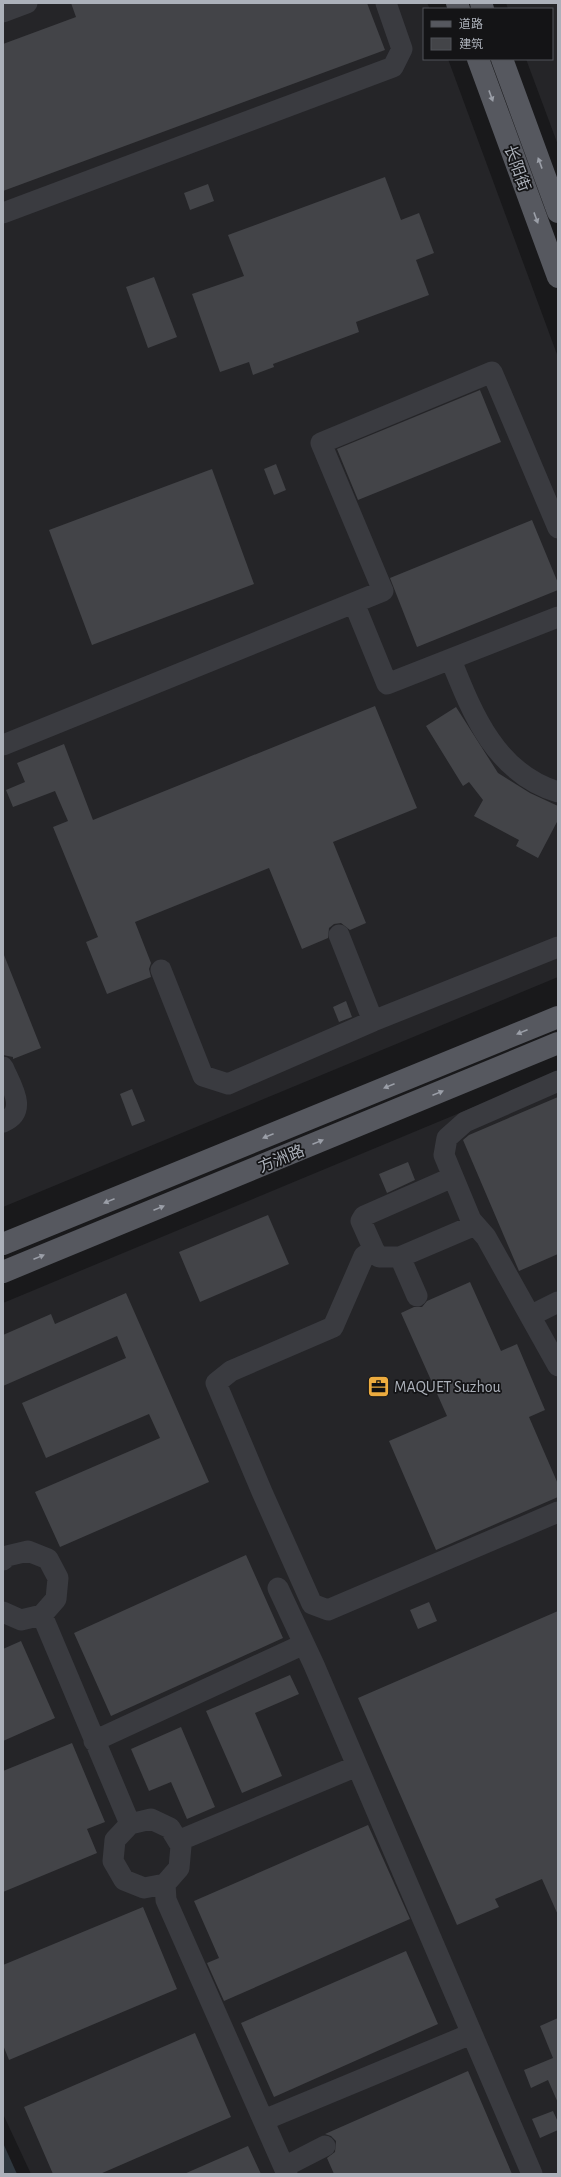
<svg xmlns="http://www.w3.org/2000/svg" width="561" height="2177" font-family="'Alegreya Sans','Noto Sans SC',sans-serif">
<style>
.built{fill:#252528}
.water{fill:#2f383f}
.building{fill:#434448}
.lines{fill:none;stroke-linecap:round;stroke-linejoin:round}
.minor{stroke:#3a3b40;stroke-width:21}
.major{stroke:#56585f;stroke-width:22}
.oneway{fill:#9b9fa8}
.labels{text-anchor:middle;stroke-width:3.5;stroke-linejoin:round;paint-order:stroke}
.street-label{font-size:16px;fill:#acb1ba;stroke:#141416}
.poi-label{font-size:16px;fill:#acb1ba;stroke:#141416;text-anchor:start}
</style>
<rect width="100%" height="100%" fill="#19191b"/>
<path class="built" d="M3 3H427L430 9H424V59H448L558 357V977L3 1207Z
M506 3H558V145L526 59H552V9H508Z
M558 1072V2174H31L3 2114V1303Z"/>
<path class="water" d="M3 2143 17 2174H3Z"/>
<path class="building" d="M71 3H367L385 50 3 191V44L76 17Z
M385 177 401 220 419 213 434 253 416 260 429 295 356 322 359 332 273 364 274 367 253 375 249 362 220 372 192 294 244 276 228 235Z
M208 184 214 201 190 210 184 193Z
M154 277 177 337 148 348 126 287Z
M480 390 501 442 358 500 337 449Z
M276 464 286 490 274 495 264 469Z
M212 469 254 584 92 645 49 530Z
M532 520 558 583V590L417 647 390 578Z
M375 706 417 808 333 842 366 923 350 930 341 923 334 924 329 928 328 938 302 949 269 868 135 922 151 963 149 969 151 977 107 994 86 942 98 937 53 827 68 821 55 791 13 807 6 790 25 782 17 763 64 744 93 820Z
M456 707 498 773 530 793 558 806V820L538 858 516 846 519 840 474 816 483 800 469 782 463 786 426 726Z
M4 955 41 1048 13 1059V1057L3 1055Z
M346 1001 352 1017 339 1022 333 1007Z
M132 1089 145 1121 132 1126 120 1094Z
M558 1097V1254L519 1271 463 1140 469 1135Z
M408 1162 415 1180 387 1193 379 1174Z
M268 1215 289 1264 200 1302 179 1252Z
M470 1282 501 1351 517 1344 545 1410 529 1417 558 1484V1497L436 1550 389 1441 447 1416 401 1313 414 1307H422L427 1301Z
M126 1293 209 1482 60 1547 35 1492 160 1438 149 1414 46 1458 22 1403 126 1358 117 1336 3 1386V1335L51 1314 55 1324Z
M246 1555 283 1638 111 1716 74 1633Z
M429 1602 437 1621 418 1629 410 1610Z
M558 1611V1915L542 1879 495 1899 499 1907 457 1925 358 1698Z
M21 1641 55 1718 3 1741V1649Z
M290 1675 299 1694 255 1713 282 1776 242 1793 206 1711Z
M181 1727 215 1807 187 1819 171 1782 149 1791 131 1749Z
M72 1743 105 1822 87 1829 97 1853 3 1892V1771Z
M368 1825 410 1919 224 2001 207 1963 219 1958 194 1901Z
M143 1907 177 1989 9 2060 3 2045V1965Z
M406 1951 438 2024 274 2097 241 2023Z
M558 2018V2103L548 2080 531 2088 524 2070 553 2058 540 2026Z
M195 2033 231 2117 100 2174H53L24 2107Z
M468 2071 512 2174H334L327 2158 335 2152 336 2141 331 2136 325 2134Z
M553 2111 558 2122V2130L540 2138 532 2119Z
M248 2146 261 2174H184Z"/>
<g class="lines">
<path class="minor" d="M3 12 27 3
M3 213 393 67 402 49 386 3
M354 603 387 684 558 617
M451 660C473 715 496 773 558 792
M3 745 383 591 321 443 492 372 558 528
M339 935 373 1021
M161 970 203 1076 228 1084 373 1021 558 947
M3 1067C11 1086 29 1111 3 1122
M558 1081 465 1122 447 1138 444 1155 471 1220 486 1237 558 1366
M453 1177 364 1216 361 1221 374 1250 379 1257H400L475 1225
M374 1250 364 1256 333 1327 231 1371 216 1383 262 1492 312 1604 328 1610 558 1512
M400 1257 417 1296
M530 1316 558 1302
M3 1560 7 1556 28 1551 48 1559 58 1578 56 1599 42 1615 21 1620 3 1612
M278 1588 314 1665 532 2174
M42 1615 130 1824
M94 1741 304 1644
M178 1841 357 1766
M165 1884 144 1888 124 1880 113 1861 115 1840 130 1824 151 1819 170 1828 181 1846 179 1868 165 1884 166 1900 287 2174
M264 2120 471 2034
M284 2167 325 2146"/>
<path class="major" d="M457 3 459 9
M481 3 483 9
M478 59 558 277
M502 59 558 212
M3 1244 558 1017
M3 1272 558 1043"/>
</g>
<defs><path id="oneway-solid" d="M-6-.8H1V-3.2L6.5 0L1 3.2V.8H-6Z"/></defs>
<g class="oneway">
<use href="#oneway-solid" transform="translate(491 96) rotate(70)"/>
<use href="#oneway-solid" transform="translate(540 163) rotate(-110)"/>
<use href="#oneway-solid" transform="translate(536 218) rotate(70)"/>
<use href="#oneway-solid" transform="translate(522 1032) rotate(158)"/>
<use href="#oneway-solid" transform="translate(389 1086) rotate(158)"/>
<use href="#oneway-solid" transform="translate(438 1093) rotate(-22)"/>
<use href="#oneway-solid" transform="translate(268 1136) rotate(158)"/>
<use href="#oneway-solid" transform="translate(318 1142) rotate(-22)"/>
<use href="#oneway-solid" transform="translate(109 1201) rotate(158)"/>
<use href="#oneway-solid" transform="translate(159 1208) rotate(-22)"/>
<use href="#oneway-solid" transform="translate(39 1257) rotate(-22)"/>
</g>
<defs>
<symbol id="office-square" viewBox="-11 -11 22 22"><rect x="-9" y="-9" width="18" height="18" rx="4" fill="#edac3f" stroke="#141416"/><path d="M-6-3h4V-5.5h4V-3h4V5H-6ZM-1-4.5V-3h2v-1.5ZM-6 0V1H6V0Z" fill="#111"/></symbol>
</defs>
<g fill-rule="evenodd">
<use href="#office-square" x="366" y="1374" width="25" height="25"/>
</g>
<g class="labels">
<g class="street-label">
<text transform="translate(518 168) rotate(70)" y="6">长阳街</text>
<text transform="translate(281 1158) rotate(-22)" y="6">方洲路</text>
</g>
<g class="poi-label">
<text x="394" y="1392">MAQUET Suzhou</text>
</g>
</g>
<rect width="561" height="2177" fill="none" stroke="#acb1ba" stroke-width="8"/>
<rect x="423" y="8" width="130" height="52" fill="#141416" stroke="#515358"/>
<rect x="431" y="21" width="20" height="6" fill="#56585f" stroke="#515358"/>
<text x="459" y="28" font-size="12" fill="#acb1ba">道路</text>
<rect x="431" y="38" width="20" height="12" fill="#434448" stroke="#515358"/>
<text x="459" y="48" font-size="12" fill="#acb1ba">建筑</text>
</svg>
